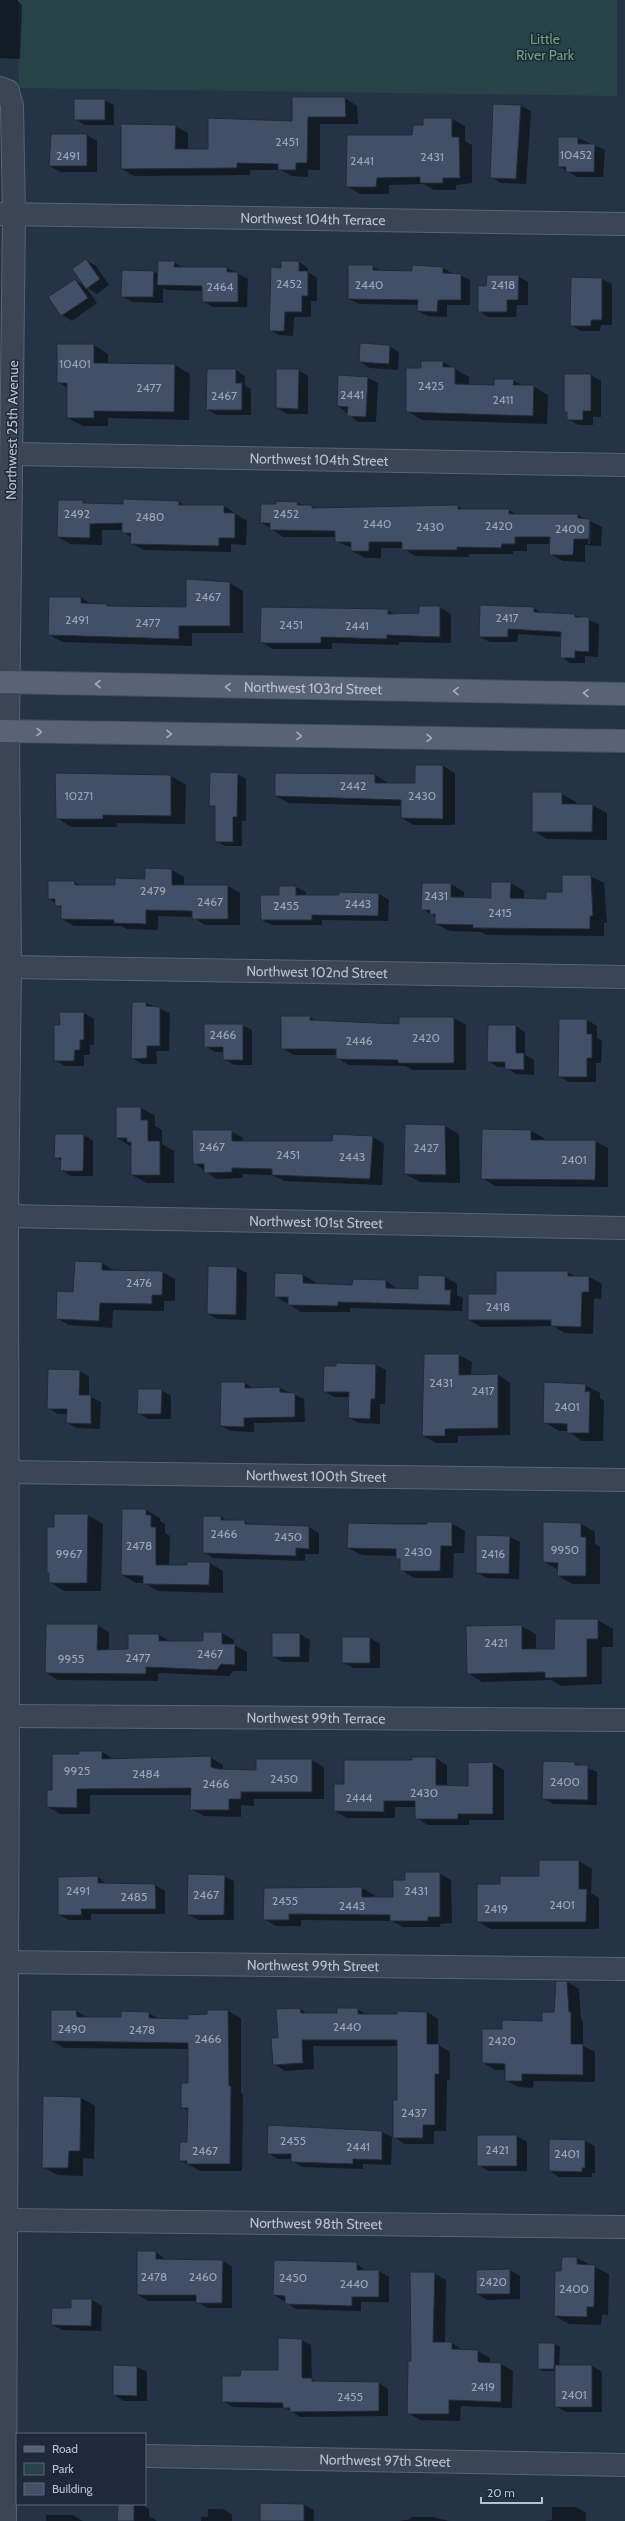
<svg xmlns="http://www.w3.org/2000/svg" width="625" height="2521" font-family="Cabin,sans-serif">
<style>
.green{fill:#274347}
.shadow{fill:#0007;fill-rule:evenodd}
.building{fill:#415067;stroke:#202c3d}
.lines{fill:none;stroke-linecap:round;stroke-linejoin:round}
.street-casing{stroke:#586373;stroke-width:24}
.primary-casing{stroke:#434e5f;stroke-width:24}
.street{stroke:#3a4555;stroke-width:22}
.primary{stroke:#586475;stroke-width:22}
.oneway{stroke:#a4aebd}
.labels{text-anchor:middle;stroke-width:3;stroke-linejoin:round;paint-order:stroke}
.number-label{font-size:12px;fill:#9aa4b5}
.park-label{font-size:14px;fill:#6ca279;stroke:#1e2a3b}
.street-label{font-size:14px;fill:#b7c0cf;stroke:#1e2a3b}
</style>
<rect width="100%" height="100%" fill="#253346"/>
<path class="green" d="M18 0H617V96L19 88Z"/>
<path class="shadow" d="M0 0H17L22 5 20 59 0 58Z
M345 98 357 106 358 124H320V170H308V177L292 176 281 170H250V175L134 176 122 169 175 126 188 133V150H208L293 122Z
M104 100 114 105V125H85L75 119Z
M521 106 531 111 526 184 501 183 491 177Z
M452 119 465 126V141L472 145V183L456 185V190H434L424 184 389 185V194H360L347 186 424 126Z
M87 135 97 141V172H60L50 166V142Z
M559 138H578L605 150 603 177H577L559 166Z
M86 260 96 266 109 285 97 294 86 287 97 303 72 321 62 315 75 280 86 287Z
M174 262 184 268H227L248 279 247 307H213L203 301V291L168 290 163 288V303L132 302 122 296 154 272 159 274Z
M299 262 308 268V272L317 278V301H311V317H294L293 336 279 335 270 330 282 269Z
M372 266 381 271 413 272 443 268 453 274 460 275 470 280V305H447V317L428 316 418 311V305L359 304 349 299Z
M518 276 528 282V305H517L516 317H488L479 311 487 287Z
M572 278 602 279 612 284V325H601L600 331H581L571 325Z
M94 345 108 354V364L175 365 190 374 189 420 108 418V426H83L68 418V388L58 382Z
M389 346 399 352 398 370 370 368 360 362Z
M422 362H443L469 377V385L495 386 513 380 524 386H533L548 395 547 424 422 420 407 411 422 369Z
M236 370 245 376V386L251 389V415H217L207 410Z
M298 370 308 376V414H287L277 408Z
M591 375 601 381V417H593V425H578L568 419V413L566 411Z
M368 378 378 383 376 422H358L338 406Z
M82 501 88 504 179 502 186 506H224L247 521 246 545 231 544V552L144 550 131 543V537L123 532V530H102V545L70 544 58 537Z
M297 503 316 508 457 506 464 510H509L517 515H578L602 527 601 546 585 545V562L563 561 550 554 551 544H527V551H513V554H469V557L415 556 403 548H381V558H365L352 551V548L336 541V537H283L261 522ZM589 524H591L590 544H588Z
M230 583 243 591V633H192V646L63 642 49 635 81 598 91 604 110 607 187 608Z
M439 607 451 614V643L399 642V645L332 643V649H273L261 642 387 610 395 614H420Z
M534 608 543 614 575 615 599 624 598 657 585 656V663H571L561 657V637L518 634 517 642H490L480 637Z
M443 766 455 773V825H414L402 818V806L288 803 276 796 375 775 387 782V784H416Z
M237 774 246 779V821H242V846H225L216 841V808L210 805Z
M171 776 186 785 185 824 117 823V827H71L57 818Z
M562 794 576 802V805H592L607 813V840L547 839 533 831Z
M172 870 184 877V886H228L240 893V925H205L193 917 158 916V930L127 929 121 926H74L62 919V909L49 898 74 882 81 886H116L146 880Z
M590 876 604 883 607 923H604V936L487 935 481 932 450 931 436 924V917L422 909 451 884 464 892V898L492 899 511 883 524 891V899L547 900 563 893Z
M296 887 306 892V896L379 894 389 900 388 921 322 920V925H272L262 920 280 896Z
M146 1003 170 1013 169 1051H156L157 1064H142L132 1058Z
M84 1013 94 1019V1045H90V1055H84V1066H65L55 1060 61 1026Z
M282 1017H310L318 1022 400 1025 454 1018 466 1025V1070H412L406 1066 349 1065 337 1058V1055H294L282 1048Z
M560 1020H587L597 1026V1038L602 1041 601 1063H596V1082H569L559 1076Z
M242 1025 252 1030V1065H234L224 1059V1052H215L205 1046Z
M516 1026 525 1032V1055L534 1060V1075L516 1074 506 1067H498L488 1061Z
M141 1108 155 1116V1126L162 1130V1144L174 1151V1183H147L132 1175V1147L117 1138Z
M445 1126 459 1134 460 1183 420 1182 405 1174Z
M483 1130 531 1131 544 1138V1141H595L608 1148V1187L495 1186 482 1178Z
M231 1131 243 1138V1142H333L373 1137 384 1144 382 1185 284 1181 272 1175 243 1174V1178L216 1179 194 1163Z
M84 1135 93 1141V1176H71L61 1170 62 1161 55 1157Z
M102 1263 115 1271 162 1272 175 1279V1301H164V1311L113 1310 112 1328 69 1325 57 1318 74 1293Z
M237 1268 247 1273 246 1320 218 1319 208 1314Z
M567 1272 576 1277H589L602 1284 601 1299 594 1298 593 1334 565 1333 553 1326 481 1327 469 1320 497 1295Z
M303 1275 315 1282V1285L353 1286 386 1281 398 1289 419 1290 445 1277 457 1284V1295L463 1298 462 1311 350 1308V1312H301L275 1296Z
M459 1355 472 1362 471 1376 498 1375 510 1383V1435L458 1436V1443H436L423 1436Z
M376 1365 386 1370 385 1404H380V1424L359 1423 349 1418 350 1397H334L324 1391Z
M80 1371 89 1377V1396L101 1402 100 1429 77 1428 67 1423 68 1414H58L48 1408Z
M245 1383 254 1389 280 1388 304 1399 305 1422 254 1423V1432L231 1431 221 1426Z
M585 1385 600 1393V1398L604 1401 603 1441H582L568 1431H559L544 1422Z
M161 1390 171 1396V1419H148L138 1413Z
M146 1510 160 1518V1521L165 1524V1533L170 1536 169 1566 210 1563 223 1571V1593L158 1591 144 1583H136L122 1575Z
M55 1515H88L103 1524 101 1591H64L50 1582V1574L48 1572Z
M221 1517 227 1521H244L252 1526 309 1527 319 1533V1554H305V1561L213 1558 204 1552Z
M451 1523 465 1531 464 1553H454L453 1578H414L401 1570V1560L397 1556 362 1555 348 1548 349 1524Z
M581 1524 595 1532V1544L600 1547V1584H573L558 1576 559 1570 544 1562Z
M510 1537 520 1542 519 1579 487 1578 477 1573Z
M556 1620H598L613 1629V1647H602V1684L561 1686 551 1680 482 1682 468 1673 521 1626 536 1634V1650H555Z
M97 1625 109 1632V1650H129L159 1635 171 1642H204V1633H222L234 1640V1645L247 1652V1671H233L229 1676 158 1673V1681L58 1680 46 1673Z
M300 1634 310 1640 309 1662H282L273 1656Z
M343 1638H370L380 1644V1668H353L343 1662Z
M102 1752 115 1760 210 1757 223 1765V1770L257 1771 312 1760 324 1767V1799H254V1806L241 1805V1817L204 1816 191 1809 192 1795H90V1814H60L48 1807 53 1791V1755Z
M435 1758 447 1765V1786L469 1787 492 1763 504 1770V1820H469V1825H428L416 1818V1807H395V1818H347L335 1811 345 1785Z
M544 1762 575 1763 597 1772V1805L553 1804 543 1798Z
M540 1861H579L592 1869 591 1893 599 1898V1929H491L478 1922 501 1885 540 1877Z
M439 1873 451 1880 452 1923 440 1924V1927H403L392 1921 301 1920V1926H276L264 1919V1889L362 1888 374 1895V1898H394L406 1881Z
M224 1876 234 1881V1920H198L188 1914Z
M98 1877 108 1885H155L165 1891V1914H91V1920H69L59 1915Z
M567 1982 579 1989 581 2019 583 2020V2046L595 2052V2082L534 2081 533 2088 518 2087 506 2080V2070H495L483 2063 555 2013Z
M300 2009 308 2014H338L357 2009 368 2015 427 2012 438 2019V2045L450 2052V2080H447L446 2131H434V2144H405L394 2137 398 2101V2046H313L314 2069 285 2071 274 2064 279 2039Z
M52 2011H76L89 2018H122L148 2013 160 2019 189 2020 208 2015V2011H228L241 2018V2093L243 2095 242 2171H200L180 2160 188 2143V2111L182 2107 189 2084V2049L64 2048 52 2041Z
M81 2098 95 2106 94 2159 83 2158V2176L58 2175 43 2167Z
M269 2126 382 2132 392 2137 391 2165 363 2164V2169L302 2167 292 2161V2159H278L268 2153Z
M478 2136H517L527 2142V2171H488L478 2165Z
M550 2140 585 2141 595 2146V2173H592V2177H559L550 2171Z
M138 2252H156L166 2260 222 2261 232 2266V2308H207L197 2301H148L138 2295Z
M577 2258 609 2274 608 2315 602 2314 601 2325 569 2324 555 2316 562 2272Z
M356 2263 366 2271H379L389 2277V2302H361V2311L296 2309 274 2295Z
M510 2270 520 2276V2299L487 2300 477 2294Z
M434 2273 446 2280 445 2343H452L464 2351H478L490 2358 489 2364H501L513 2371 512 2408 461 2406 460 2421 420 2420 408 2413Z
M92 2300 102 2306 101 2331 62 2330 52 2325 72 2309Z
M302 2340 311 2345 312 2379 318 2383H379L388 2389V2416L300 2417 286 2408 233 2407 223 2401 241 2377 279 2371Z
M555 2344 560 2347 559 2366H592L602 2372V2412H566L556 2406V2371H543L539 2369Z
M137 2367 147 2372V2401H124L114 2395Z
M119 2504H140L149 2509V2516L157 2521H118Z
M261 2504 304 2505 314 2510V2521H261Z
M552 2507H576L586 2513V2521H544L552 2520Z
M208 2509H222L232 2514V2521H201V2517H208Z
M46 2515H73L83 2521H46Z
M411 2517H433L449 2521H399L411 2519Z"/>
<path class="building" d="M292 97H345L346 117H308L307 163H296V170H278V164L237 163V168L121 169V124L176 125 175 149H208V118L292 121Z
M74 99H105V120H74Z
M493 104 521 105 516 179 490 178Z
M423 118H452V137H459L460 178H443V183H420V177L377 178 376 187H346L347 135H412L413 125H423Z
M51 134H87V166H49Z
M558 137H578V144H595L594 172H566V167H558Z
M86 259 100 279 86 289 72 269Z
M158 261H175L174 267H227V272H238V302H202V286L157 285Z
M281 261H299V271H308V296H302V312H285L284 331H269L271 267 281 268Z
M348 265H373V270L412 271V265L443 267V273L461 274V300H438L437 312 417 311 418 300 348 299Z
M122 270 154 271 153 297H121Z
M487 275H519L518 300H507V312H478V286H486Z
M571 277 602 278V320H591V326H570Z
M75 279 88 298 61 316 48 297Z
M360 343 390 345 389 364 359 362Z
M57 344H94V363L175 364 174 412 94 411V418H67V383H57Z
M421 361H443V367H455V384L494 385V379H514L513 385H534L533 416 406 412V368H421Z
M207 369H236V383H242V410H206Z
M276 369H299L298 409 276 408Z
M564 374H591V411H583V420H567V412H564Z
M338 375 368 377 366 417 347 416 348 407 337 406Z
M123 499 179 501V505H224V513H235V538H219V546L130 544 131 533H122V523L90 524V538L57 537 58 500H83V503L123 504Z
M276 501 298 502 297 505H312V508L458 505V509H509V514H578V518L590 519 589 539H574L573 555H549L550 537H515V544H502L501 548 457 547V550H402V542H369V551H351V542H335V531L270 530V523H260L261 504H276Z
M186 579 230 582V626H179V639L48 635 49 597H81V603L107 604V606L186 607Z
M480 605 534 607V612L575 614V617H589V652L575 651V658H560L561 632 508 629V637H479Z
M419 606H440V637L387 635V639L321 637V643H260L261 607 388 609V614L419 613Z
M415 765H443V819L401 818V800L275 796V773L375 774V783H415Z
M210 772 238 773 237 817H233V842H215V806H209Z
M55 773 171 775V816L103 815V819H56Z
M532 792H562V804H593L592 832H532Z
M145 868 172 869V885H228V919H192V911L146 910V924L114 923V920L61 919V906H55V899H48V881H74L75 885H115V878L145 879Z
M562 875H591L593 916H590V929L473 928V925L435 924V914L430 915V910H421L422 883H451V897L491 898V882H511L510 898 546 899V892H562Z
M279 886H296V895H339V892L379 893 378 916 312 915V920H261L260 895H279Z
M132 1002H146V1006L160 1007V1046H147V1058L131 1059Z
M59 1012H84V1040H80V1050H75L74 1061H54V1025H60Z
M281 1016H310V1020L399 1024V1017H454V1063H398V1060L336 1059V1049H281Z
M559 1019H587V1034H592V1058H587V1077H558Z
M204 1024H243V1060H223V1047H204Z
M488 1025H516V1053H524V1070L505 1069V1062H487Z
M116 1107H141V1120H148V1141H160V1175H131V1142H127V1138H116Z
M405 1124 445 1125 446 1175 404 1174Z
M482 1129 531 1130V1140H596L595 1180 481 1179Z
M192 1130H232V1141H332L333 1134 373 1136 370 1179 272 1175V1169L232 1168V1172L204 1173V1164H193Z
M55 1134H84L83 1171H60L61 1158H54Z
M75 1261 102 1262V1270L163 1271 162 1295H152V1304L100 1303 99 1321 56 1319 57 1291 73 1292Z
M208 1266 237 1267 236 1315 207 1314Z
M496 1271H568V1276H589V1292H582L581 1327 551 1326V1320H468V1294H496Z
M275 1273 303 1274V1283L352 1285 353 1279 386 1280V1288L418 1289V1275L445 1276V1290H451L450 1305 338 1302V1306L288 1305V1297H274Z
M424 1354H459V1375L498 1374V1428L445 1429V1436H422Z
M336 1363 376 1364 375 1399H371L370 1419 348 1418 349 1392H323L324 1366H336Z
M48 1369 80 1370 79 1395H91V1424L66 1423 67 1409H47Z
M221 1382H245V1388L280 1387V1392L295 1393V1417L244 1418V1427L220 1426Z
M544 1382 586 1384 585 1392 590 1391 589 1433H567V1424L543 1423Z
M138 1389H162L161 1414H137Z
M122 1509H146V1515H151V1527H156V1565H187V1562H210L209 1585 143 1584V1576L121 1575Z
M54 1514H88L87 1583H49V1573H47V1527H54Z
M203 1516H221V1520H245V1524L309 1526V1549L296 1548V1556L203 1553Z
M427 1522H452V1546H441L440 1571H400V1559H396V1549L347 1548 348 1523 397 1524H427Z
M543 1522 581 1523V1537H586V1576H557L558 1563 543 1562Z
M476 1535 510 1536 509 1574 476 1573Z
M555 1619H598V1639H587V1677L545 1678V1672L467 1674 466 1626 522 1625V1649H554Z
M46 1624H98L97 1650 128 1649V1634H159V1641H203V1632H222V1644H235V1665L221 1664 217 1670 146 1667V1674L45 1673Z
M272 1633H300V1657H272Z
M342 1637H370V1663H342Z
M79 1751H102V1759L211 1756V1767L218 1769 256 1770V1759H312V1792H241V1799H229V1810H190L191 1788 77 1789V1808L47 1807V1790H52V1754H79Z
M412 1757H436V1785L468 1786V1763L493 1762V1814H458V1819H415V1801H384V1812L334 1811V1784H344V1760H412Z
M543 1761 575 1762V1765H588V1800L542 1799Z
M539 1860H579V1889H587L586 1922H477V1884H500V1876H539Z
M405 1872H440V1917H428V1921H390V1915L289 1914V1920H263L264 1888 362 1887V1897H393V1880H405Z
M188 1874 225 1875 224 1915H187Z
M98 1876V1883L155 1884 156 1909H81L82 1915H58V1877Z
M556 1981H567L569 2012H571V2044H583V2075L522 2074V2081H505V2064L482 2063V2029H502V2020L542 2021V2012H554Z
M300 2008 301 2013H337V2008H358V2014H397V2011L427 2012V2044H439V2074H435V2125H423V2138H393V2100H397V2040H302L303 2063 273 2065 271 2038H278L276 2009Z
M51 2010H76L77 2017H121V2011L149 2012V2018L188 2019V2015L207 2014V2010H228L229 2086H231L230 2164H187V2161H179L180 2142H187L188 2108H181V2083H188V2043L51 2041Z
M43 2096 81 2097 80 2151H69L68 2168H42Z
M268 2125 382 2131V2160L353 2159V2164L291 2162V2154H267Z
M477 2135H517V2166H477Z
M549 2139 585 2140V2168H582V2172L549 2171Z
M137 2251H156V2259L223 2260 222 2303H196V2295H137Z
M562 2257H577V2264L595 2265 594 2307H587V2317L554 2316 555 2271H561Z
M274 2260 357 2262V2270H379V2297H352V2306L285 2304V2296L273 2295Z
M510 2269V2294H476V2270Z
M410 2272H435L433 2342H452V2349L478 2350V2362L501 2363V2402L449 2400V2414H407L408 2361H411Z
M71 2299H92L91 2326 51 2325 52 2308H71Z
M278 2338 302 2339V2378H312V2381L379 2382V2411L290 2412V2408H283V2403L222 2402V2376H240L241 2370H278Z
M538 2343H555L554 2369H538Z
M113 2365 137 2366V2396L113 2395Z
M555 2365H592V2407H555Z
M260 2503 304 2504V2521H260Z
M118 2504H134V2521H117Z"/>
<g class="lines">
<defs>
<g id="street">
<path d="M0 88 8 91 12 106 14 214 8 732 10 967 7 1216 8 1723 5 2521"/>
<path id="s1" d="M0 214 625 224"/>
<path id="s2" d="M13 454 625 465"/>
<path id="s3" d="M10 967 625 977"/>
<path id="s4" d="M7 1216 625 1228"/>
<path id="s5" d="M7 1472 625 1480"/>
<path id="s6" d="M8 1716 625 1720"/>
<path id="s7" d="M0 1962 625 1969"/>
<path id="s8" d="M6 2220 625 2227"/>
<path id="s9" d="M145 2456 625 2465"/>
</g>
<g id="primary">
<path id="s10" d="M0 682 625 694"/>
<path d="M0 731 625 741"/>
</g>
</defs>
<use href="#street" class="street-casing"/>
<use href="#primary" class="primary-casing"/>
<use href="#street" class="street"/>
<use href="#primary" class="primary"/>
</g>
<defs><path id="oneway-chevron" d="M-2-3.5L2.5 0L-2 3.5" fill="none" stroke-width="1.6" stroke-linecap="round" stroke-linejoin="round"/></defs>
<g class="oneway">
<use href="#oneway-chevron" transform="translate(98 684) rotate(-179)"/>
<use href="#oneway-chevron" transform="translate(228 687) rotate(-179)"/>
<use href="#oneway-chevron" transform="translate(456 691) rotate(-179)"/>
<use href="#oneway-chevron" transform="translate(586 693) rotate(-179)"/>
<use href="#oneway-chevron" transform="translate(39 732) rotate(1)"/>
<use href="#oneway-chevron" transform="translate(169 734) rotate(1)"/>
<use href="#oneway-chevron" transform="translate(299 736) rotate(1)"/>
<use href="#oneway-chevron" transform="translate(429 738) rotate(1)"/>
</g>
<g class="labels">
<g class="number-label">
<text x="287" y="146">2451</text>
<text x="576" y="159">10452</text>
<text x="68" y="160">2491</text>
<text x="432" y="161">2431</text>
<text x="362" y="165">2441</text>
<text x="289" y="288">2452</text>
<text x="369" y="289">2440</text>
<text x="503" y="289">2418</text>
<text x="220" y="291">2464</text>
<text x="75" y="368">10401</text>
<text x="431" y="390">2425</text>
<text x="149" y="392">2477</text>
<text x="352" y="399">2441</text>
<text x="224" y="400">2467</text>
<text x="503" y="404">2411</text>
<text x="77" y="518">2492</text>
<text x="286" y="518">2452</text>
<text x="150" y="521">2480</text>
<text x="377" y="528">2440</text>
<text x="499" y="530">2420</text>
<text x="430" y="531">2430</text>
<text x="570" y="533">2400</text>
<text x="208" y="601">2467</text>
<text x="507" y="622">2417</text>
<text x="77" y="624">2491</text>
<text x="148" y="627">2477</text>
<text x="291" y="629">2451</text>
<text x="357" y="630">2441</text>
<text x="353" y="790">2442</text>
<text x="79" y="800">10271</text>
<text x="422" y="800">2430</text>
<text x="153" y="895">2479</text>
<text x="436" y="900">2431</text>
<text x="210" y="906">2467</text>
<text x="358" y="908">2443</text>
<text x="286" y="910">2455</text>
<text x="500" y="917">2415</text>
<text x="223" y="1039">2466</text>
<text x="426" y="1042">2420</text>
<text x="359" y="1045">2446</text>
<text x="212" y="1151">2467</text>
<text x="426" y="1152">2427</text>
<text x="288" y="1159">2451</text>
<text x="352" y="1161">2443</text>
<text x="574" y="1164">2401</text>
<text x="139" y="1287">2476</text>
<text x="498" y="1311">2418</text>
<text x="441" y="1387">2431</text>
<text x="483" y="1395">2417</text>
<text x="567" y="1411">2401</text>
<text x="224" y="1538">2466</text>
<text x="288" y="1541">2450</text>
<text x="139" y="1550">2478</text>
<text x="565" y="1554">9950</text>
<text x="418" y="1556">2430</text>
<text x="69" y="1558">9967</text>
<text x="493" y="1558">2416</text>
<text x="496" y="1647">2421</text>
<text x="210" y="1658">2467</text>
<text x="138" y="1662">2477</text>
<text x="71" y="1663">9955</text>
<text x="77" y="1775">9925</text>
<text x="146" y="1778">2484</text>
<text x="284" y="1783">2450</text>
<text x="565" y="1786">2400</text>
<text x="216" y="1788">2466</text>
<text x="424" y="1797">2430</text>
<text x="359" y="1802">2444</text>
<text x="78" y="1895">2491</text>
<text x="416" y="1895">2431</text>
<text x="206" y="1899">2467</text>
<text x="134" y="1901">2485</text>
<text x="285" y="1905">2455</text>
<text x="562" y="1909">2401</text>
<text x="352" y="1910">2443</text>
<text x="496" y="1913">2419</text>
<text x="347" y="2031">2440</text>
<text x="72" y="2033">2490</text>
<text x="142" y="2034">2478</text>
<text x="208" y="2043">2466</text>
<text x="502" y="2045">2420</text>
<text x="414" y="2117">2437</text>
<text x="293" y="2145">2455</text>
<text x="358" y="2151">2441</text>
<text x="497" y="2154">2421</text>
<text x="205" y="2155">2467</text>
<text x="567" y="2158">2401</text>
<text x="154" y="2281">2478</text>
<text x="203" y="2281">2460</text>
<text x="293" y="2282">2450</text>
<text x="493" y="2286">2420</text>
<text x="354" y="2288">2440</text>
<text x="574" y="2293">2400</text>
<text x="483" y="2391">2419</text>
<text x="574" y="2399">2401</text>
<text x="350" y="2401">2455</text>
</g>
<g class="park-label">
<text x="545" y="44">Little<tspan x="545" dy="16">River Park</tspan></text>
</g>
<g class="street-label">
<text dy="5" stroke="none"><textPath href="#s1" startOffset="313">Northwest 104th Terrace</textPath></text>
<text transform="translate(12 430) rotate(-89)" y="5">Northwest 25th Avenue</text>
<text dy="5" stroke="none"><textPath href="#s2" startOffset="306">Northwest 104th Street</textPath></text>
<text dy="5" stroke="none"><textPath href="#s10" startOffset="313">Northwest 103rd Street</textPath></text>
<text dy="5" stroke="none"><textPath href="#s3" startOffset="307">Northwest 102nd Street</textPath></text>
<text dy="5" stroke="none"><textPath href="#s4" startOffset="309">Northwest 101st Street</textPath></text>
<text dy="5" stroke="none"><textPath href="#s5" startOffset="309">Northwest 100th Street</textPath></text>
<text dy="5" stroke="none"><textPath href="#s6" startOffset="308">Northwest 99th Terrace</textPath></text>
<text dy="5" stroke="none"><textPath href="#s7" startOffset="313">Northwest 99th Street</textPath></text>
<text dy="5" stroke="none"><textPath href="#s8" startOffset="310">Northwest 98th Street</textPath></text>
<text dy="5" stroke="none"><textPath href="#s9" startOffset="240">Northwest 97th Street</textPath></text>
</g>
</g>
<rect x="16" y="2433" width="130" height="72" fill="#1e2a3b" stroke="#5b6676"/>
<rect x="24" y="2446" width="20" height="6" fill="#586475" stroke="#5b6676"/>
<text x="52" y="2453" font-size="12" fill="#b7c0cf">Road</text>
<rect x="24" y="2463" width="20" height="12" fill="#274347" stroke="#5b6676"/>
<text x="52" y="2473" font-size="12" fill="#b7c0cf">Park</text>
<rect x="24" y="2483" width="20" height="12" fill="#415067" stroke="#5b6676"/>
<text x="52" y="2493" font-size="12" fill="#b7c0cf">Building</text>
<path d="M481 2497v6h61v-6" fill="none" stroke="#b7c0cf" stroke-width="2"/>
<text x="487" y="2497" font-size="12" fill="#b7c0cf" stroke="#1e2a3b" stroke-width="3" paint-order="stroke">20 m</text>
</svg>
